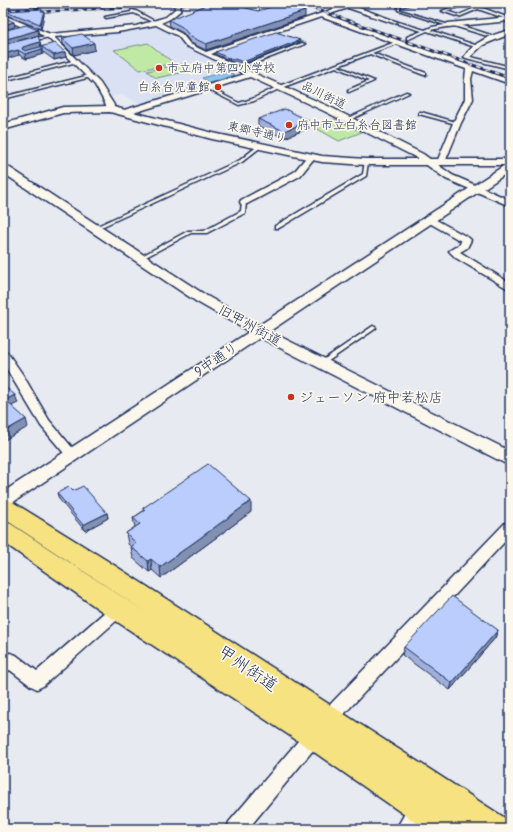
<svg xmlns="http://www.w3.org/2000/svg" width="513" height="832" font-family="Mynerve,'Klee One',sans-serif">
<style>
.built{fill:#dae1f5}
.green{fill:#c0e9a5;stroke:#6e8c82}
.water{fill:#8fc4ed;stroke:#6188b4}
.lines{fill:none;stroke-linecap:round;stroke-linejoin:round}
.service-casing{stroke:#1b2f5e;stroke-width:3}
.minor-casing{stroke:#1b2f5e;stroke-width:3}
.tertiary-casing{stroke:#1b2f5e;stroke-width:3}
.secondary-casing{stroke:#1b2f5e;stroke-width:3}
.trunk-casing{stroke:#1b2f5e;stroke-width:3}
.service{fill:#fbf7ec;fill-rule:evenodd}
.minor{fill:#fbf7ec;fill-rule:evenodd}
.tertiary{fill:#fbf7ec;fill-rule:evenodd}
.secondary{fill:#fbf7ec;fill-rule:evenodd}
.trunk{fill:#f7e281;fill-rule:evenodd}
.rail-casing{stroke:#1b2f5e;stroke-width:2.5}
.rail{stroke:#fbf7ec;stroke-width:1.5;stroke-dasharray:4.5;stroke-linecap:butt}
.wall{fill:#a0b0da;stroke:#1b2f5e}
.shaded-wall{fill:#8290b1;stroke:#1b2f5e}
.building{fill:#bacdfd;stroke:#1b2f5e}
.poi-dot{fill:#c8321e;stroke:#fbf7ec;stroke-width:1.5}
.labels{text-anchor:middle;stroke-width:3.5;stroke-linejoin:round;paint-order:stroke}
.far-poi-label{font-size:12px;fill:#1b2f5e;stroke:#fbf7ec;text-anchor:start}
.far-street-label{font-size:12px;fill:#1b2f5e;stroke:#fbf7ec}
.street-label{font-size:14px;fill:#1b2f5e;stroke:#fbf7ec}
.poi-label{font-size:14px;fill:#1b2f5e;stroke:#fbf7ec;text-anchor:start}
.near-street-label{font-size:17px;fill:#1b2f5e;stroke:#fbf7ec}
</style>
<rect width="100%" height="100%" fill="#e8eaf1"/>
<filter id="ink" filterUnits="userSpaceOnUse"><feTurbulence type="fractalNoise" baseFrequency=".025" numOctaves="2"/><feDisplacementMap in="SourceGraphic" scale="8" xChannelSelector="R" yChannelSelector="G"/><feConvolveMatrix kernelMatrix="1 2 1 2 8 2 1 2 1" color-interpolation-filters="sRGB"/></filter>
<g filter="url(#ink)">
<path class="built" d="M3 3H145L144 5 3 9Z
M157 25 188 48 214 62 245 74 142 105 123 95 111 97 102 82 55 37 126 31Z"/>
<path class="green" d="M148 43 174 63 140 70 114 50Z
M181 64 191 71 156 78 147 71Z
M335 119 362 132 339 141 314 127Z"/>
<path class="water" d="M227 71 235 75 210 83 202 78Z"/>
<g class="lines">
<defs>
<path id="service" d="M410 3H414L400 7V10L449 25 447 27 430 30 478 46 475 47 427 31 409 39H407V37L422 31 398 24V22L425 30 432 27 445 25 398 10V6Z
M464 3 480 7 509 18 507 19 478 9 459 17 442 11ZM464 5 475 8 459 15 446 11Z
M132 10 136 11 158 23 156 24 134 13 106 18 105 17 131 12V11Z
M454 24H456L497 37 494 38 454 26Z
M49 35 50 37 31 41 29 40Z
M398 41 399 43 372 53 426 73V75H424L370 54 338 66 374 81 349 92H348V90L369 81 336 67 281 88 254 101 239 105 205 88 208 87 239 103 252 99 279 86Z
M302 43 305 44 240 69 237 68Z
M467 56 507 66 508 67 506 68 466 58 465 57Z
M76 60H77V62L3 81V79Z
M90 75H91V77L3 99V97Z
M406 92 409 93 347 121 344 120Z
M419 112H421L459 123 456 124 419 114Z
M259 145 262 146 242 162 97 229H95L93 228 240 160Z
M365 161 368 162 366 176 279 228H275V226L363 174Z
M242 201 246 202 245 213 207 233H191L142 259H138V258L188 231H204L241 211Z
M373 326 375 327 376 328 375 329 324 364H320L319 363 320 362Z"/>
<path id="minor" d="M175 3H181L180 11 170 19 161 23 182 34 190 44 206 52 346 5 361 3 354 6 398 22 393 23 348 8 327 15 510 80V84L473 71 471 79 473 99 461 123 445 162 441 164 437 162 453 123 465 99V79L466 69 321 17 211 54 251 72 255 73 256 74 330 107 423 154 452 175 510 200V206L446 179 417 158 324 111 250 77 130 114H124V110L245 74 186 46 178 36 156 25 118 32 54 37 100 83 114 105 113 111H107L106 105 95 85 47 37 3 19V15L50 34 136 26 166 17 175 9Z
M510 17V21L448 27 445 25 448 23Z
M510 30V34L483 45 469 58 464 57C475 41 491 35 510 30Z
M308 155H314L315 157 300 176 247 204H241L240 202 241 200 294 172Z
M429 216 469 238 471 240 467 248 460 252 510 283V290L456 258 449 251 460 244 461 241 426 221 425 219 426 217Z
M3 351 7 352 23 375 49 420 76 452 78 455 76 458 72 460 68 458 41 426 3 363Z
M510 522V536L333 726 248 829H227L229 822 321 714 505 523Z
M119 602 124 604 126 609 124 614 43 686 37 689 31 686 10 670 3 673V656L10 653 16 655 37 671 114 604Z
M418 798 424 801 427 807 415 829H396L412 801Z"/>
<path id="tertiary" d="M110 106 213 133 322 156 366 159H510V171L9 505 3 506V492L505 165H366L322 162 212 139 110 112 63 113 3 130V124L63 107Z"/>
<path id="secondary" d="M3 165 7 166 207 296 263 328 510 451V466L253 334 197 302 3 173Z"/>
<path id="trunk" d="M3 498 11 501 106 560 505 818 509 829H425L304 745 110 617 3 542V521L11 524 150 615 3 518Z"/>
</defs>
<use href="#service" class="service-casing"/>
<use href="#minor" class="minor-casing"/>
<use href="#tertiary" class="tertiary-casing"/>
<use href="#secondary" class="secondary-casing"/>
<use href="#trunk" class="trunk-casing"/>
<use href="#service" class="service"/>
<use href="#minor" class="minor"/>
<use href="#tertiary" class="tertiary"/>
<use href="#secondary" class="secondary"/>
<use href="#trunk" class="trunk"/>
<defs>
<path id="rail" d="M299 3 510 78
M3 10 39 8
M33 12 222 3"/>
</defs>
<use href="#rail" class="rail-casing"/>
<use href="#rail" class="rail"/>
</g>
<path class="wall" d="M5 11H42L44 15 41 29 6 15Z
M258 11 305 17 206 50 191 43 183 33 170 26 169 20Z
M3 31 39 35 16 42H40L41 46 65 52 66 57 54 60 43 52V54L26 59 19 55Z
M62 38 95 50 74 55 63 44Z
M300 42 243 64 235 61 233 62 215 54V52Z
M258 119 309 128 284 138 258 126Z
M73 491 107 513 108 518 85 531 59 499 57 493Z
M143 508 251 512 161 578 152 570 149 572 133 558 131 547 128 544 126 533 135 527 133 518 143 511Z
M498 630 495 638 450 690 402 655 404 647Z"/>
<path class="shaded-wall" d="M44 11V15L41 29 40 24Z
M305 11V17L206 50V44Z
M14 22 15 27 3 30V25Z
M38 30 39 35 3 45V40Z
M300 40V42L243 64V62Z
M40 42 41 47 24 52 23 53 22 49 23 47Z
M94 43 95 50 74 55 73 48Z
M42 49 43 54 26 59 25 54Z
M18 50 19 55 3 60V54Z
M65 52 66 57 54 60V55Z
M309 121V128L284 138V131Z
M15 395 18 403 7 408 5 400Z
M26 419 28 427 3 441V432Z
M251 501V512L161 578 160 567Z
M107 513 108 518 85 531 83 525Z
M151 559 152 570 149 572 148 561Z
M498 630 495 638 450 690 452 683Z"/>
<path class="building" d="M211 3H227L258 11 284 3 305 11 206 44 191 37 182 27 169 20Z
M42 9 41 11H44L40 24 5 11Z
M3 17 14 22 3 25Z
M26 25 38 30 3 40V31Z
M276 32 300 40 243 62 235 59 233 60 215 52Z
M82 34 94 43 73 48 62 38Z
M38 36 40 42 23 47 22 49 25 51 55 43 65 52 54 55 42 47V49L25 54 18 50 3 54V45Z
M285 109 309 121 284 131 258 119Z
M3 386H4L15 395 5 400 26 419 3 432Z
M208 464 251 501 160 567 151 559 148 561 131 547 136 543 126 533 140 524 133 518 145 510 143 508Z
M83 486 107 513 83 525 57 493 69 487 73 491Z
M452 596 498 630 452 683 404 647Z"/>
</g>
<g class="poi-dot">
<circle cx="159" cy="68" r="4"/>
<circle cx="218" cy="87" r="4"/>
<circle cx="289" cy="125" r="4"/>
<circle cx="291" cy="397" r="4"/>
</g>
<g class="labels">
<g class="far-poi-label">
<text x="167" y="72">市立府中第四小学校</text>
<text x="210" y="91" text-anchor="end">白糸台児童館</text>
<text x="297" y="129">府中市立白糸台図書館</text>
</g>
<g class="far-street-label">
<text transform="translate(324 95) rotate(26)" y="4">品川街道</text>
<text transform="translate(257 132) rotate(13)" y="4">東郷寺通り</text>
</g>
<g class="street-label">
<text transform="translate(250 325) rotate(29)" y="5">旧甲州街道</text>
<text transform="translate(216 359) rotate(-34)" y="5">9中通り</text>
</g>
<g class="poi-label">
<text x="299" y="402">ジェーソン 府中若松店</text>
</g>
<g class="near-street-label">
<text transform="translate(248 668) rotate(34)" y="6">甲州街道</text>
</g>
</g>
<rect width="513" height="832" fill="none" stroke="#fbf7ec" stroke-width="16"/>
<rect x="8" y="8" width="497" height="816" fill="none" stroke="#1b2f5e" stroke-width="1.5" filter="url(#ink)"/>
</svg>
